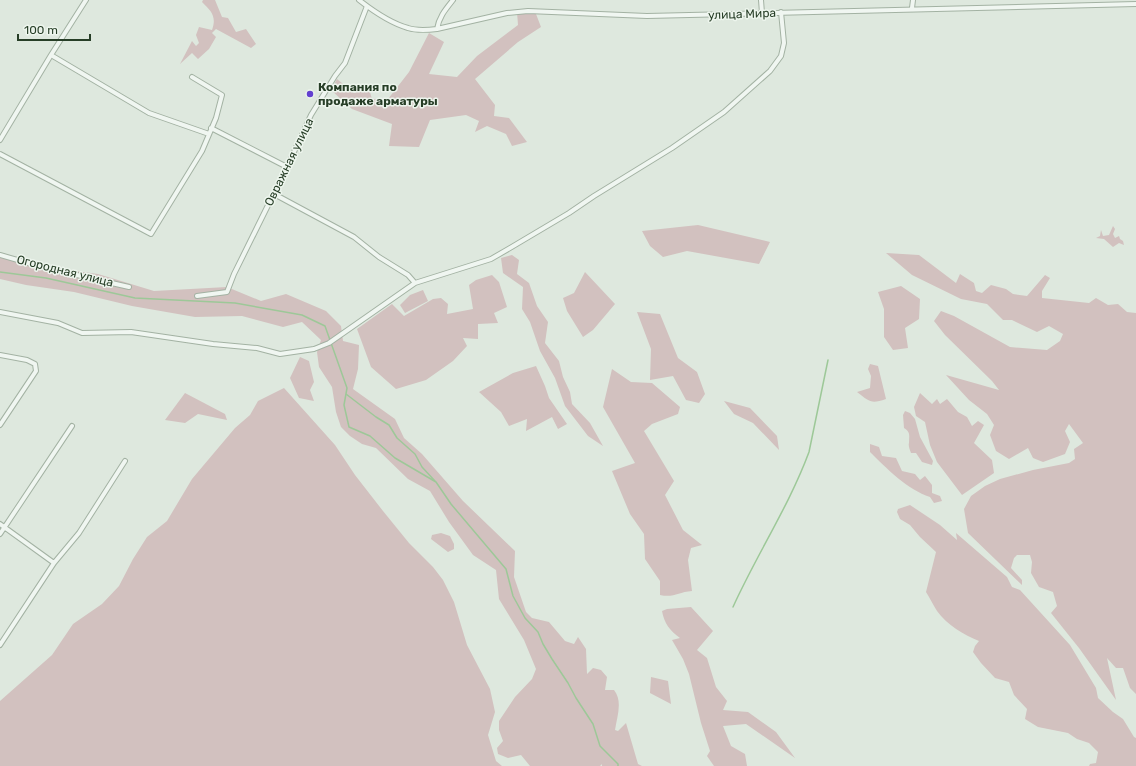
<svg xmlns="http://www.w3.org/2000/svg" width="1136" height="766" font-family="Rubik,sans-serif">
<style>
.green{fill:#d2c1bf}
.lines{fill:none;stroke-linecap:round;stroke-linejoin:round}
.stream{stroke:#9dc898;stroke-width:1.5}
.minor-casing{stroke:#a3b2a3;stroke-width:6}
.minor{stroke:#f0f6f1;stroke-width:4}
.poi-dot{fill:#6240cf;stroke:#edf5ed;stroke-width:1.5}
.labels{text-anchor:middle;stroke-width:3;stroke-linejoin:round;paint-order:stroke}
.street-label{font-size:12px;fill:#273e27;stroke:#edf5ed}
.poi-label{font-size:12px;font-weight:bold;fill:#273e27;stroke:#edf5ed;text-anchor:start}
</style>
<rect width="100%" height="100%" fill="#dee8de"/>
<path class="green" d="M203 0H215L222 17 228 18 236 32 246 29 256 44 251 48 216 29 212 33 216 37 209 49 198 59 192 53 180 64 192 41 196 46 199 43 196 35 199 27 212 30C217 16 211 11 202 2Z
M517 12 536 14 541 27 518 42 475 79 495 105 494 116 509 118 527 142 512 146 506 134 487 126 475 132 479 121 466 115 430 120 419 147 389 146 392 124 352 109 331 90 337 79 354 93 369 89 372 99H388L409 72 429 33 444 42 429 74 457 77 477 56 518 25Z
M698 225 770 242 759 264 687 251 663 257 650 246 642 231Z
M1113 226 1115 229 1113 234 1115 238 1119 236 1120 239 1123 241 1124 245 1119 243 1113 247 1104 239 1096 238 1100 236 1101 230 1103 236 1109 235Z
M886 253 919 255 956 283 960 274 974 283 976 291 982 293 991 285 1006 289 1013 294 1027 296 1045 275 1050 278 1042 291V298L1089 303 1096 298 1108 305 1118 304 1127 312 1136 313V694L1130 688 1123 668H1116L1107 658 1116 700 1079 648 1051 613 1057 606 1053 592 1039 587 1031 573 1032 562 1030 555H1017L1014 558 1011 568 1022 580V585L968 533 964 509 971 496 985 486 1000 479 1033 470 1069 463 1075 459 1074 449 1083 443 1069 424 1065 431 1070 442 1065 454 1043 462 1033 458 1028 448 1009 459 996 451 990 435 994 425 987 414 969 400 946 375 999 390 992 381 945 335 934 321 941 311 954 316 1010 347 1047 350 1060 341 1063 334 1049 326 1037 332 1012 320H1003L987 304 961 299 912 275Z
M512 255 519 260 517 274 529 283 537 306 548 322 545 343 559 361 563 377 570 392 572 404 590 423 603 446 588 436 565 406 555 378 540 351 530 322 522 309 523 287 503 273 501 258Z
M0 256 46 267 98 274 154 291 227 287 261 301 286 294 326 311 341 326 343 341 359 345 358 369 353 389 395 419 404 438 422 454 463 501 515 551 514 577 526 612 532 618 549 622 565 641 574 644 578 637 586 649 587 674 593 668 601 670 607 677 605 690H614C623 701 617 717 615 730L618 731 626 723 638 764 642 766H602V764L600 766H530L521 755 508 758 498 754 497 748 503 741 499 730V721L515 697 532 679 536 669 524 640 499 599 496 570 473 555 449 522 430 491 408 479 376 448 362 444 350 436 341 427 336 412 332 387 319 367 317 352 321 340 302 322 283 327 242 316 195 317 132 306 74 292 26 285 0 279Z
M585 272 615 304 593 330 583 337 567 311 563 298 574 293Z
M492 275 499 282 507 307 494 313 498 323 478 324V339L463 338 467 346 453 361 426 380 396 389 371 367 357 329 392 304 404 316 433 299 441 298 448 304 447 314 473 309 469 285 476 280Z
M901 286 920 299 919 319 905 328 908 348 893 350 884 337V309L878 292Z
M423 290 428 301 405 313 400 305 410 295Z
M637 312 660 314 678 358 697 372 705 394 699 403 686 400 673 376 650 380 651 349Z
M300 357 309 361 314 382 310 390 314 401 299 398 290 378Z
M870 364 878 366 886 399C871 404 870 402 857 392L870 388 871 376 868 369Z
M536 366 545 386 549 398 567 424 558 429 552 417 526 431 527 419 509 426 501 412 479 392 513 373Z
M612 369 631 382 652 383 680 407 678 414 652 424 644 431 674 481 665 495 683 530 702 545 691 548 688 560 692 591C678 592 674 598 660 595V581L645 559 644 534 630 514 612 471 635 463 603 407Z
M284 388 335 445 355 475 383 511 409 543 433 567 443 580 454 602 467 645 490 689 495 712 488 735 496 761 502 766H0V701L52 655 73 624 102 604 119 586 133 559 147 537 167 521 192 479 235 428 250 415 258 401Z
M185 393 225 414 227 420 198 414 185 423 165 420Z
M920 393 932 404 937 399 940 404 947 399 958 412 967 417 972 426 978 421 984 425 974 443 992 460 994 473 962 495 937 462 930 445 925 422 916 416 914 407Z
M724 401 750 408 777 436 779 450 753 423 734 414Z
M905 411 910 413 915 419 920 437 933 461 932 465 922 462 916 453H911C910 450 908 446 909 443 909 436 911 432 904 428L903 415Z
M870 444 879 447 882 456 896 458 902 471 915 474 920 480 925 476 932 485V493L940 496 942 501 934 503 930 497C908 490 886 468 870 452Z
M910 505 940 525 957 540 956 533 1007 577 1012 587 1020 590 1070 645 1096 688 1098 698 1113 712 1123 719 1134 737 1136 738V766H1089L1090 764 1096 763 1098 752 1089 743 1077 739 1068 733 1038 727 1025 719 1027 709 1014 695 1009 682 995 678 981 663 973 652 975 646 979 641C964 635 947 625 937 611 933 605 930 598 926 592L936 552 920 537 910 525 900 519 897 512 898 509Z
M441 533 450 536 454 544V549L448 552 431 539 432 535Z
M691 607 713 631 697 650 707 658 716 687 727 701 723 710 748 712 776 732 795 758 746 724 723 726 731 746 745 754 747 766H714L707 756 710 751 701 723 689 674 683 659 672 640 680 638C670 631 664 623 662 611L667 609Z
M651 677 668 681 671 704 650 693Z"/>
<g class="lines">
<path class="stream" d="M0 272 46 278 135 298 235 303 302 315 325 326 347 388 344 405 349 427 370 436 395 458 436 482 451 504 506 569 513 596 525 618 538 632 543 644 552 659 568 683 576 698 593 724 600 746 618 764V766
M346 394 376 417 389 425 397 438 415 454 422 467 435 481
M733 607C757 554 789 506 809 452L828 360"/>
<defs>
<path id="minor" d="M359 0C373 11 390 23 408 28 417 31 428 30 437 29L507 13 528 11 647 16 1136 4
M761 0 762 13
M912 8 913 0
M437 29C439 17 445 10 453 0
M51 55 149 113 209 134
M211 128 287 167
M0 140 51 55 86 0
M0 154 151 234 202 151 216 118 222 95 192 77
M274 194 354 237 379 257 408 275 415 283
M0 255 42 267 129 287
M197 296 227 292 234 274 287 167 311 115 335 76 345 63 367 6
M0 312 58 323 82 333 131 332 213 344 257 348 280 354 314 349 329 343 415 283 491 259 510 248 569 213 594 196 672 148 724 112 770 71 781 56 784 43 781 12
M0 355 27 360 35 364 36 371 0 425
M0 524 54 563
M0 534 72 426
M0 645 54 563 79 533 125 461"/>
</defs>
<use href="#minor" class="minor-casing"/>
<use href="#minor" class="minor"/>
</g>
<circle class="poi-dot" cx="310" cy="94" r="4"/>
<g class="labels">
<g class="street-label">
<text transform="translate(742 14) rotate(-2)" y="4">улица Мира</text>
<text transform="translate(289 162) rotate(-64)" y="4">Овражная улица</text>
<text transform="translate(65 271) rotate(14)" y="4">Огородная улица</text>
</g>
<g class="poi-label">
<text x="318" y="91">Компания по<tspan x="318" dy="14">продаже арматуры</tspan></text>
</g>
</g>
<path d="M18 34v6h72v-6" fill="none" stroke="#273e27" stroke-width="2"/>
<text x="24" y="34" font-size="12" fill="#273e27" stroke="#edf5ed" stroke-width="3" paint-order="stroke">100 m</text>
</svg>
